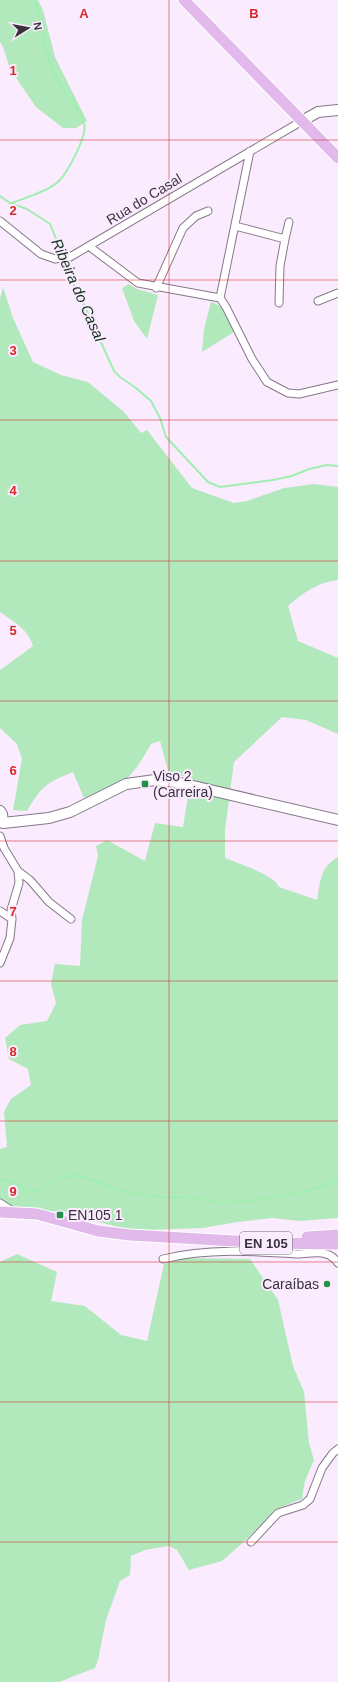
<svg xmlns="http://www.w3.org/2000/svg" width="338" height="1682" font-family="Helvetica,sans-serif">
<style>
.green{fill:#b2e9bc}
.lines{fill:none;stroke-linecap:round;stroke-linejoin:round}
.stream{stroke:#a0eeb0;stroke-width:2}
.street-casing{stroke:#867789;stroke-width:9}
.secondary-casing{stroke:#867789;stroke-width:12}
.primary-casing{stroke:#fff;stroke-width:13}
.street{stroke:#fff;stroke-width:7}
.secondary{stroke:#fff;stroke-width:10}
.primary{stroke:#e2b9eb;stroke-width:11}
.grid{fill:none;stroke:#d62828;stroke-width:1;stroke-opacity:0.55}
.poi-dot{fill:#249149;stroke:#fbebff;stroke-width:1.5}
.labels{text-anchor:middle;stroke-width:4;stroke-linejoin:round;paint-order:stroke}
.shield{fill:#fbebff;stroke:#726a75;stroke-width:1}
.shield-label{font-size:13px;font-weight:bold;fill:#38323a}
.street-label{font-size:14px;fill:#38323a;stroke:#fbebff}
.poi-label{font-size:14px;fill:#38323a;stroke:#fbebff;text-anchor:start}
.water-label{font-size:15px;font-style:italic;fill:#12331b;stroke:#fbebff}
.grid-label{font-size:13px;text-anchor:middle;font-weight:bold;fill:#d62828;stroke:#fbebff;stroke-width:4;stroke-linejoin:round;paint-order:stroke}
</style>
<rect width="100%" height="100%" fill="#fbebff"/>
<path class="green" d="M0 0H38L43 10 55 57 87 121 76 128H63L36 107 10 69 3 47 0 42Z
M129 284 137 289 158 295 147 339 134 321 122 288Z
M3 287 13 318 33 362 61 375 88 382 124 412 141 433 147 430 192 488 234 503 247 501 284 488 314 484 338 487V580C318 582 303 593 288 606L298 641 338 658V734L306 720 282 717 234 762 225 830V858C237 863 275 875 279 887L317 900C321 881 319 868 338 857V1218L299 1221 273 1218 237 1222 203 1228 149 1230 125 1229 91 1220 83 1215 69 1212 0 1209V1149L7 1147 4 1112 11 1099 31 1085 28 1069 9 1059 5 1038 20 1025 47 1021 56 1003 51 984 55 964 80 966 82 920 98 856 96 846 107 840 145 861 155 823 183 827 191 777 169 774 160 741 151 744C145 755 135 772 125 780 113 789 97 793 84 798L73 772C46 783 42 786 27 811L13 810 22 759 17 744 0 728V670L33 646C28 629 14 622 0 612V299Z
M211 302C226 306 228 319 234 332L202 352 204 329Z
M17 1254 57 1272 51 1301 85 1306 121 1335 147 1341 164 1264 182 1258 250 1259 278 1300 293 1366 304 1392 309 1443 314 1460 305 1481 302 1499 276 1509 246 1540 222 1561 189 1570 177 1550 169 1546 145 1550 131 1556 130 1575 120 1581 106 1620 98 1660 95 1668 59 1682H0V1262Z"/>
<g class="lines">
<path class="stream" d="M0 196 10 203 27 209 50 224 57 241 67 274 80 296 114 371 120 377 136 388 151 401 160 418 166 437 208 482 220 487 273 480 292 476 309 469 327 465 338 466
M12 203C25 198 49 191 59 181 67 173 88 135 84 124 79 107 63 92 56 77 45 54 42 29 37 6L34 0
M0 1180 14 1182 31 1191 39 1190 60 1178 77 1175 119 1190 160 1197H187L221 1203 258 1200 297 1193 322 1186 338 1178"/>
<defs>
<path id="street" d="M0 221 41 254 55 259 70 257 302 121
M235 226 285 239 280 266 279 303
M285 239 289 222
M90 247 138 283 220 298 226 307 252 359 267 382 288 393 299 394 338 385
M156 288 183 228 196 216 208 211
M220 298 250 151
M318 301 338 293
M0 836 4 848 18 871 19 883 11 910 12 919 10 938 0 963
M18 871 30 880 49 902 71 919
M0 911 12 919
M0 1203 14 1212
M163 1259C207 1248 253 1251 298 1254 307 1254 318 1251 326 1254 331 1255 335 1259 338 1263
M251 1542 278 1513 303 1505 310 1499 322 1468 333 1453 338 1449"/>
<path id="secondary" d="M302 121 318 112 338 110
M0 811 2 814 3 823 49 818 70 812 126 784 155 780 176 782 338 820"/>
<path id="primary" d="M184 0 338 158
M0 1212 37 1214 98 1231 130 1235 269 1243 338 1244
M307 1237 338 1235"/>
</defs>
<use href="#street" class="street-casing"/>
<use href="#secondary" class="secondary-casing"/>
<use href="#primary" class="primary-casing"/>
<use href="#street" class="street"/>
<use href="#secondary" class="secondary"/>
<use href="#primary" class="primary"/>
</g>
<path class="grid" d="M169 0V1682M0 140H338M0 280H338M0 420H338M0 561H338M0 701H338M0 841H338M0 981H338M0 1121H338M0 1262H338M0 1402H338M0 1542H338"/>
<g class="poi-dot">
<rect x="141" y="780" width="8" height="8" rx="2"/>
<rect x="56" y="1211" width="8" height="8" rx="2"/>
<circle cx="327" cy="1284" r="4"/>
</g>
<g class="labels">
<rect class="shield" x="240" y="1232" width="52" height="22" rx="3"/>
<g class="shield-label">
<text x="266" y="1248">EN 105</text>
</g>
<g class="street-label">
<text transform="translate(144 199) rotate(-31)" y="5">Rua do Casal</text>
</g>
<g class="poi-label">
<text x="153" y="781">Viso 2<tspan x="153" dy="16">(Carreira)</tspan></text>
<text x="68" y="1220">EN105 1</text>
<text x="319" y="1289" text-anchor="end">Caraíbas</text>
</g>
<g class="water-label">
<text transform="translate(78 290) rotate(66)" y="5">Ribeira do Casal</text>
</g>
</g>
<g class="grid-label">
<text x="84" y="18">A</text>
<text x="254" y="18">B</text>
<text x="13" y="75">1</text>
<text x="13" y="215">2</text>
<text x="13" y="355">3</text>
<text x="13" y="495">4</text>
<text x="13" y="635">5</text>
<text x="13" y="775">6</text>
<text x="13" y="916">7</text>
<text x="13" y="1056">8</text>
<text x="13" y="1196">9</text>
</g>
<g transform="translate(28 28) rotate(79)" stroke="#fbebff" stroke-width="3" paint-order="stroke">
<path d="M0-3L7 15L0 10L-7 15Z" fill="#38323a"/>
<text y="-6" font-size="11" font-weight="bold" text-anchor="middle" fill="#38323a">N</text>
</g>
</svg>
